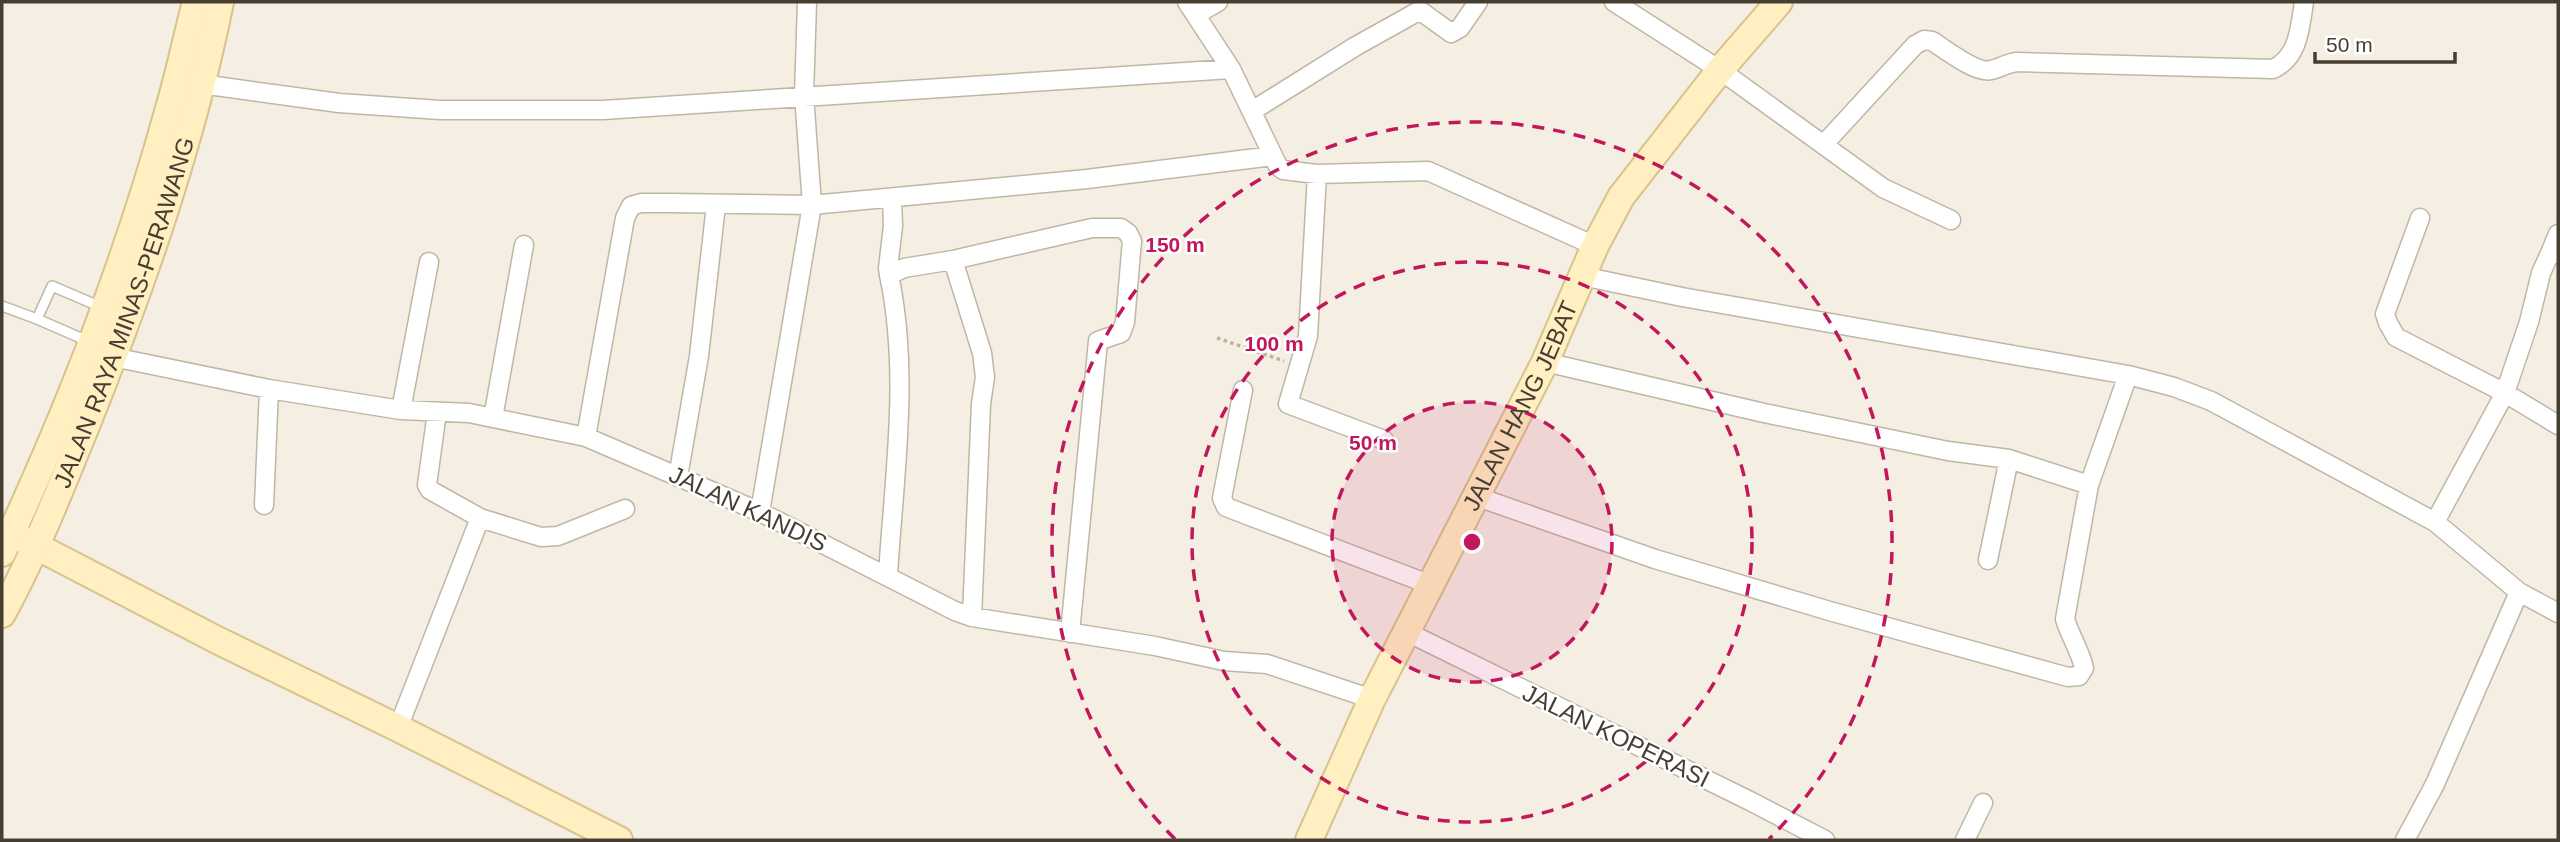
<svg xmlns="http://www.w3.org/2000/svg" width="2560" height="842" font-family="Arial,sans-serif">
<style>
.lines{fill:none;stroke-linecap:round;stroke-linejoin:round}
.lane-casing{stroke:#c0b6a4;stroke-width:12}
.street-casing{stroke:#c0b6a4;stroke-width:21}
.secondary-casing{stroke:#d8c38d;stroke-width:30}
.path{stroke:#c3b194;stroke-width:3.5;stroke-dasharray:3.5 3.5;stroke-linecap:butt}
.lane{stroke:#fff;stroke-width:9}
.street{stroke:#fff;stroke-width:18}
.secondary{stroke:#ffefc1;stroke-width:26}
.ring{fill:none;stroke:#c2185b;stroke-width:3.5;stroke-dasharray:12 9}
.labels{text-anchor:middle;stroke-width:5;stroke-linejoin:round;paint-order:stroke}
.street-label{font-size:24px;fill:#463e32;stroke:#fff}
.centre{fill:#c2185b;stroke:#fff;stroke-width:3.5}
.ring-label{font-size:21px;text-anchor:middle;font-weight:bold;fill:#c2185b;stroke:#fff;stroke-width:5;stroke-linejoin:round;paint-order:stroke}
</style>
<rect width="100%" height="100%" fill="#f4eee3"/>
<g class="lines">
<defs>
<path id="lane" d="M2 306 37 319 52 286 101 307
M37 319 90 342"/>
<path id="street" d="M1187 2 1231 69 1278 166 1283 170 1317 174 1428 171 1595 246
M1614 2 1720 70 1883 188 1951 220
M1197 14 1218 2
M201 84 339 103 440 110H603L1231 69
M1252 111 1356 46 1417 12H1422L1451 33 1460 28 1478 2
M1824 144 1915 45 1924 40 1932 41C1945 49 1976 74 1991 70 2000 68 2007 63 2017 62L2273 69C2299 57 2300 27 2304 2
M1317 174 1308 336 1288 404 1384 440
M2420 218 2385 314 2388 323 2396 337 2505 393 2435 522
M2551 251 2558 234
M2558 254 2551 251 2541 273 2529 322 2505 393 2558 425
M953 260 982 353 985 377 981 404 972 617
M889 275 888 268 893 226 892 198
M1582 276 1682 297 2128 375 2174 387 2211 401 2435 522 2519 592 2558 613
M113 357 269 389 401 410 469 413 586 437 760 512 955 611 972 617 1155 646 1224 661 1267 664 1372 699
M1243 390 1223 493 1222 498 1226 507 1431 585
M401 410 429 262
M493 418 524 245
M586 437 625 218 631 206 641 203H671L812 205 1087 179 1273 156
M678 477 699 356 716 205
M2089 485 2128 375
M1475 496 1655 559 1833 612 2068 677 2079 676 2084 668C2080 650 2070 636 2065 619L2089 485 2009 459 1948 451 1764 413 1545 362
M264 505 269 389
M760 512 812 205 804 95 807 2
M480 518 541 537 558 536 625 509
M1988 560 2009 459
M888 575C894 476 910 374 889 275L904 268 953 260 1092 228H1121L1128 233 1132 241 1125 322 1121 333 1098 341 1070 633
M1407 632 1752 802 1825 840
M398 728 480 518 430 490 427 485 437 412
M1965 840 1983 803
M2405 840 2435 784 2519 592"/>
<g id="secondary">
<path d="M11 533 217 640 398 728 619 840"/>
<path d="M2 553C68 412 129 255 170 105 180 71 187 36 196 2"/>
<path id="s1" d="M2 614C36 552 61 487 88 421 142 285 191 146 220 2"/>
<path id="s2" d="M1309 840 1372 699 1545 362 1595 246 1621 197 1720 70 1779 2"/>
</g>
</defs>
<use href="#lane" class="lane-casing"/>
<use href="#street" class="street-casing"/>
<use href="#secondary" class="secondary-casing"/>
<path class="path" d="M1217 338 1284 361"/>
<use href="#lane" class="lane"/>
<use href="#street" class="street"/>
<use href="#secondary" class="secondary"/>
</g>
<circle cx="1472" cy="542" r="140" fill="#c2185b" fill-opacity=".12"/>
<g class="ring">
<circle cx="1472" cy="542" r="140"/>
<circle cx="1472" cy="542" r="280"/>
<path d="M1175 839A420 420 0 1 1 1769 839"/>
</g>
<g class="labels">
<g class="street-label">
<text dy="8" stroke="none"><textPath href="#s1" startOffset="326">JALAN RAYA MINAS-PERAWANG</textPath></text>
<text dy="8" stroke="none"><textPath href="#s2" startOffset="483">JALAN HANG JEBAT</textPath></text>
<text transform="translate(748 509) rotate(25)" y="8">JALAN KANDIS</text>
<text transform="translate(1616 736) rotate(26)" y="8">JALAN KOPERASI</text>
</g>
</g>
<circle cx="1472" cy="542" r="10" class="centre"/>
<g class="ring-label">
<text x="1175" y="252">150 m</text>
<text x="1274" y="351">100 m</text>
<text x="1373" y="450">50 m</text>
</g>
<rect width="2560" height="842" fill="none" stroke="#463e32" stroke-width="7"/>
<path d="M2315 52v10h140v-10" fill="none" stroke="#463e32" stroke-width="3.5"/>
<text x="2326" y="52" font-size="21" fill="#463e32" stroke="#ffffff" stroke-width="5" paint-order="stroke">50 m</text>
</svg>
